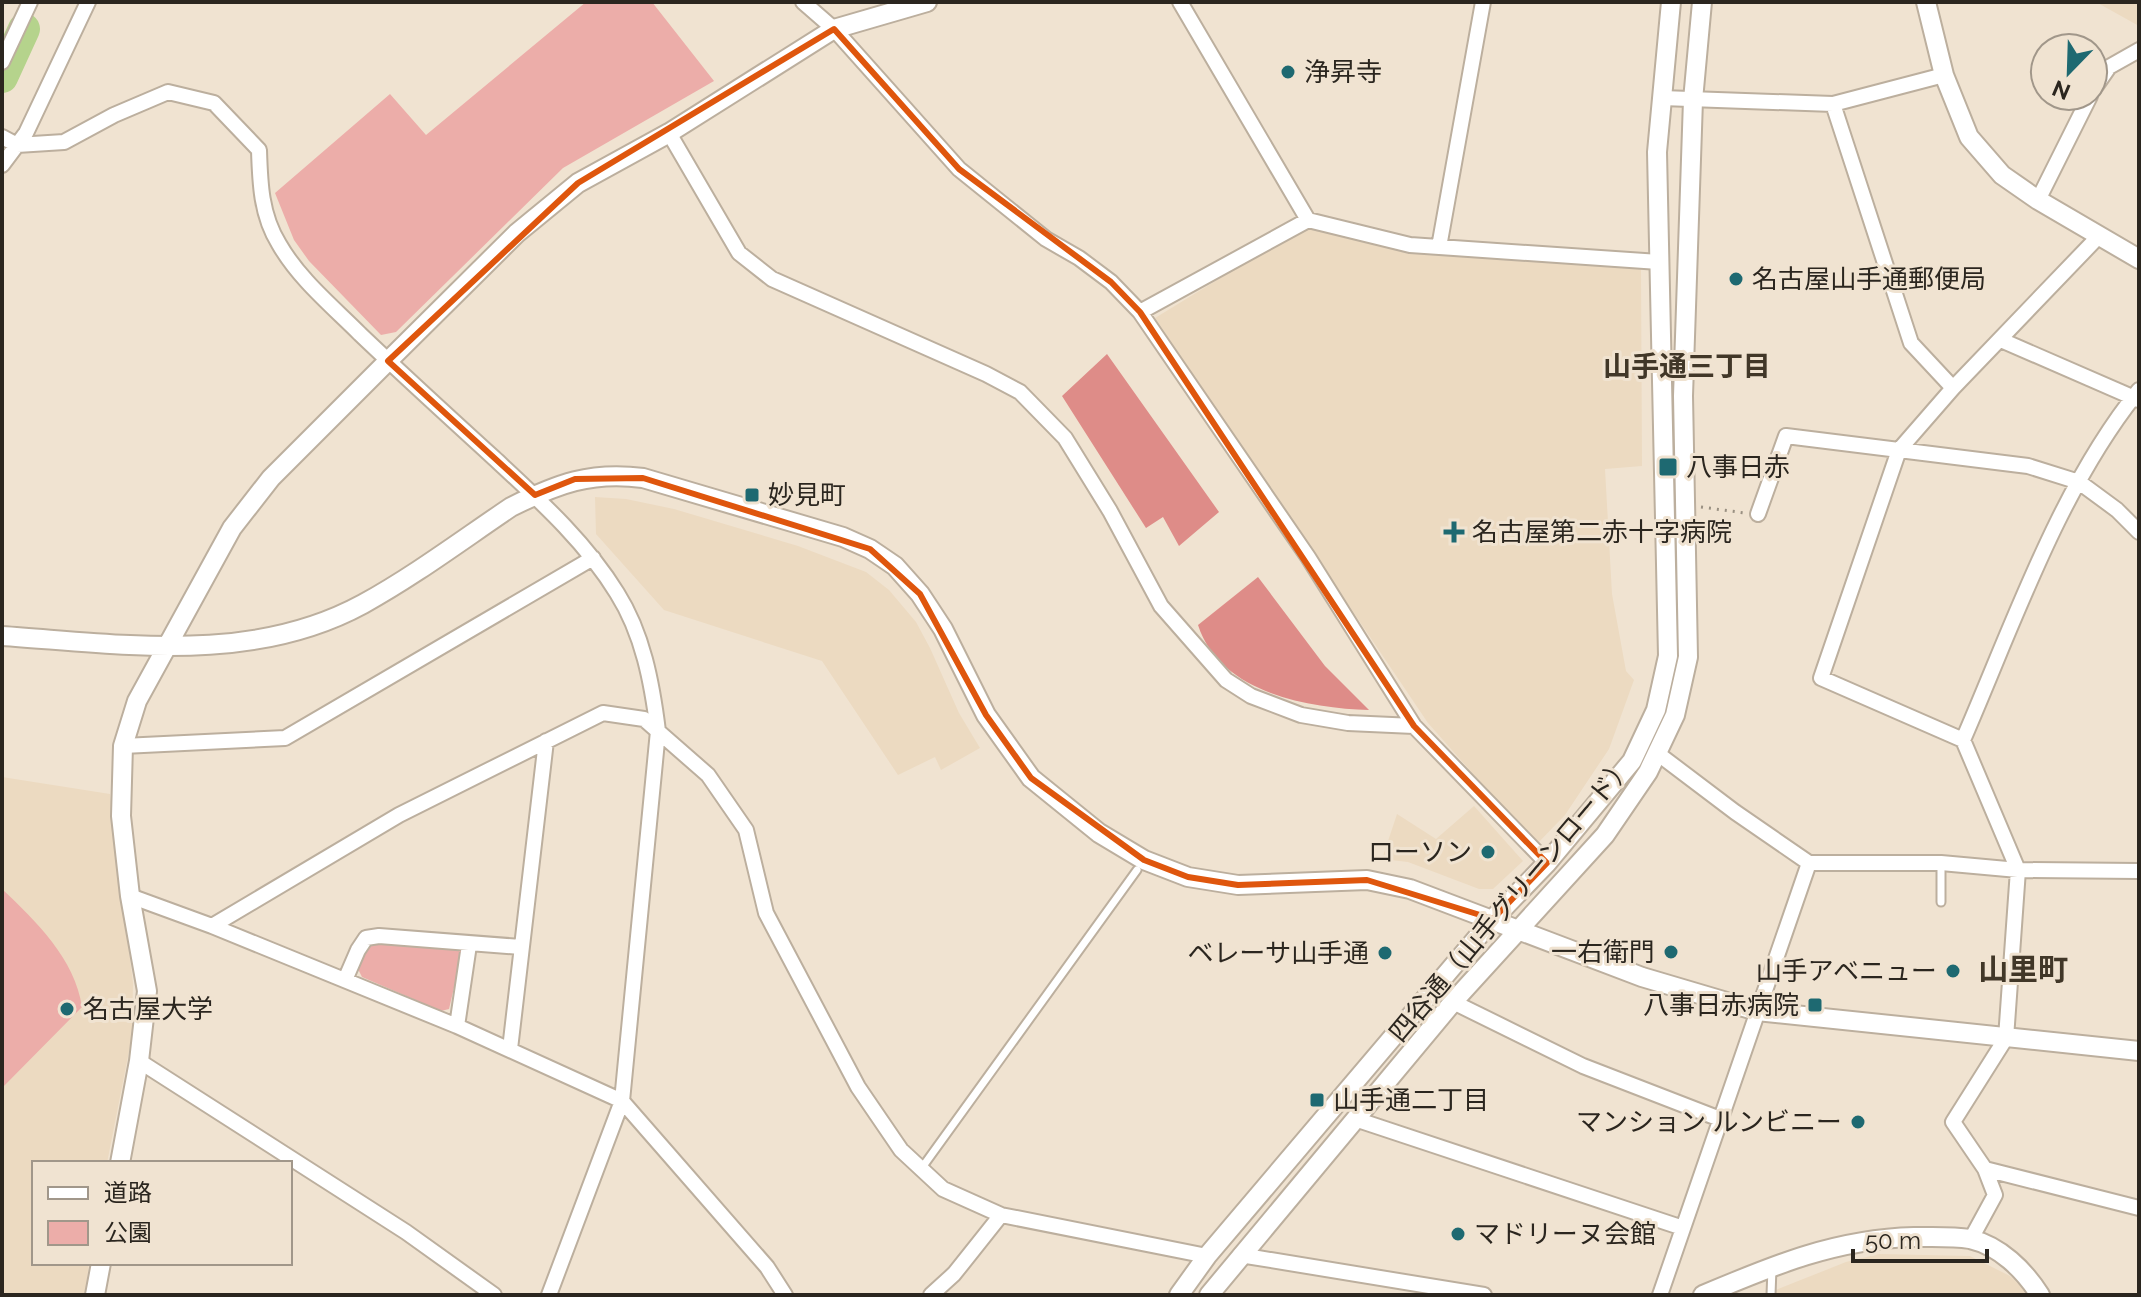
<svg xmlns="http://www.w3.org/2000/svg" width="2141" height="1297" font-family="Raleway,'Noto Sans JP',sans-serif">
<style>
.built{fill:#ecdac1}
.green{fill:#ecada9}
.forest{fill:#de8c88}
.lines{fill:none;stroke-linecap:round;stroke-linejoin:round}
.river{stroke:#b5d38c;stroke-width:32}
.service-casing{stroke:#bcaf9e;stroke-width:11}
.minor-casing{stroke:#bcaf9e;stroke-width:18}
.tertiary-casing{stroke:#bcaf9e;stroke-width:22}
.path{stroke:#999082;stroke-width:3;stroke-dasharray:2 6;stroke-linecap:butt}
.service{stroke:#fff;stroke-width:7}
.minor{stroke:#fff;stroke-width:14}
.tertiary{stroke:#fff;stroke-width:18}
.marked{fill:none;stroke:#df560d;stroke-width:6;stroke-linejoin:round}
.poi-dot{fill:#1e6971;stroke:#f0e3d1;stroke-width:3}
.labels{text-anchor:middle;stroke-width:6;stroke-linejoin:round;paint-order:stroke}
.poi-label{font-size:26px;fill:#2b261f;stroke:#f0e3d1;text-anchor:start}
.street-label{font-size:26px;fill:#2b261f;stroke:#f0e3d1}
.neighbourhood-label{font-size:28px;font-weight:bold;fill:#413728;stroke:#f0e3d1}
.quarter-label{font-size:30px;font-weight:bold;fill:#413728;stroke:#f0e3d1}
</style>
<rect width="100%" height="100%" fill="#f0e3d1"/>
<path class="built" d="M2096 2H2139V26Z
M1304 227 1419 253 1641 269 1642 466 1605 469 1612 594 1626 671 1634 680 1609 749 1565 815 1536 845 1428 723 1155 318Z
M595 497 626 499 674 509 798 546 866 572 889 590 916 622 930 648 959 713 980 748 941 770 935 757 898 775 822 661 664 610 596 534Z
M2 777 110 794 133 983 132 1036 107 1163H34V1263H89L85 1295H2Z
M1474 806 1523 861 1493 889H1479L1408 862 1382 859 1397 814 1436 839Z
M1879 1254 1970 1256 2010 1276 2030 1295H1763L1846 1262Z"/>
<path class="green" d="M586 2H652L714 81 563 168 396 332 381 335 309 261 294 240 275 193 390 94 426 135Z
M2 889C36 921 75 959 82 1007L2 1088Z
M375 943 463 949 449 1009 441 1011 362 977 358 969 368 948Z"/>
<path class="forest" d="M1107 354 1219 512 1179 546 1163 517 1146 528 1062 396Z
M1258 577 1325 666 1369 710C1308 708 1220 693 1198 625Z"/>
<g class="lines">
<path class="river" d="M2 77 24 29"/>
<defs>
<path id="service" d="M1941 902V864
M921 1169 1137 870
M1771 1295 1772 1268"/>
<path id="minor" d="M803 2 834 29 959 169 1046 239 1079 258 1111 282 1140 312 1308 557 1414 726 1547 863
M1180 2 1308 220
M2 62 30 2
M2093 90 2109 67 2139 50
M1662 98 1833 104 1944 75
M1833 104 1911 343 1953 388
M669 133 739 253 772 279 986 374 1020 392 1065 438 1110 511 1161 606 1226 680 1251 696 1301 715 1348 723 1414 726
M2 137 17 145 64 142 114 115 168 92 214 103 259 150C260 183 261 215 279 244 299 279 332 306 360 334 404 376 449 417 494 458 538 499 585 541 617 593 643 634 652 683 658 731L622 1101 549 1295
M2 165 26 133 88 2
M2038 200 2090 96
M1439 247 1483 2
M1140 312 1308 220 1410 245 1659 262
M2001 340 2139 400
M1758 514 1786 436 2028 466 2079 482 2117 510 2139 532
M1963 740C2013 625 2060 487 2139 390
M123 746 285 738 593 558
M1657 753 1735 812 1809 863H1941L2018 870 2139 871
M130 896 212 926 399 815 603 713 644 719 708 775 746 830 766 913 858 1087 901 1150 943 1189 1001 1215 1207 1256
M212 926 457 1026 622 1101 767 1267 785 1295
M345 980 358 950 366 938 379 936 521 947
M1453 1002 1583 1066 1720 1119
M457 1026 469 945
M510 1049 546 741
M139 1061 406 1232 494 1295
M1355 1119 1683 1228
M1985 1169 2139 1208
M1971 1239 1995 1195 1985 1169 1953 1122 2006 1038 2018 870 1963 740 1821 678 1899 450 1953 388 2098 237
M1240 1255 1484 1295
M931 1295 954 1274 1001 1215
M1660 1295 1809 863"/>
<path id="tertiary" d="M1926 2 1944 75 1969 137 2002 175 2038 200 2139 259
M2 636C122 644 251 665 363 604 414 576 462 540 511 507 557 484 591 471 643 478L843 537 870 549 895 566 920 594 943 629 986 715 1031 778 1099 833 1144 860 1188 877 1238 885 1367 880 1410 889 1642 977 1757 1011 2139 1051
M120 1163 139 1061 147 991 130 896 121 816 123 746 137 701 232 528 271 478 388 361 517 233 578 183 669 133 834 29 927 2
M95 1295 101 1263
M1179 1295 1207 1256 1493 919 1547 863 1632 761 1656 710 1668 656 1657 152 1671 2
M1209 1295 1453 1002 1605 835 1648 772 1675 715 1688 657 1683 396 1693 100 1702 2
M1703 1295C1774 1265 1836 1239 1914 1237 1932 1237 1952 1236 1970 1239 2000 1246 2024 1270 2040 1295"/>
</defs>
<use href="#service" class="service-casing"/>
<use href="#minor" class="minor-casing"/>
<use href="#tertiary" class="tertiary-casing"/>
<path class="path" d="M1701 507 1745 513"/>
<use href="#service" class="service"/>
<use href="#minor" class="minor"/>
<use href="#tertiary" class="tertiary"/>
</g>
<path class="marked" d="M834 29 959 169 1111 282 1140 312 1414 726 1547 863 1493 919 1367 880 1238 885 1188 877 1144 860 1031 778 986 715 920 594 870 549 643 478 575 479 535 495 388 361 578 183Z"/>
<g class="poi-dot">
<circle cx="1288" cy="72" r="8"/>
<circle cx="1736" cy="279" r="8"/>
<rect x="1658" y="457" width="20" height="20" rx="4"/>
<rect x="744" y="487" width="16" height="16" rx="4"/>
<path d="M1450 520h8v8h8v8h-8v8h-8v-8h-8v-8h8z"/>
<circle cx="1488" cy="852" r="8"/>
<circle cx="1671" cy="952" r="8"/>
<circle cx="1385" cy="953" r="8"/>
<circle cx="1953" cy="971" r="8"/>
<rect x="1807" y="997" width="16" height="16" rx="4"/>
<circle cx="67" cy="1009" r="8"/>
<rect x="1309" y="1092" width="16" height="16" rx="4"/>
<circle cx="1858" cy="1122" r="8"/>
<circle cx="1458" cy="1234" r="8"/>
</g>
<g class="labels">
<g class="poi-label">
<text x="1304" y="81">浄昇寺</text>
<text x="1752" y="288">名古屋山手通郵便局</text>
<text x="1686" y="476">八事日赤</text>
<text x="768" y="504">妙見町</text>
<text x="1472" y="541">名古屋第二赤十字病院</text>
<text x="1472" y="861" text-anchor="end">ローソン</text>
<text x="1655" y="961" text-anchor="end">一右衛門</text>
<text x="1369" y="962" text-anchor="end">ベレーサ山手通</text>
<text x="1937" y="980" text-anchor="end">山手アベニュー</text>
<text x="1799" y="1014" text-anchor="end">八事日赤病院</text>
<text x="83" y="1018">名古屋大学</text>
<text x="1333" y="1109">山手通二丁目</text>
<text x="1842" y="1131" text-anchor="end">マンション ルンビニー</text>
<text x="1474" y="1243">マドリーヌ会館</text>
</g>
<g class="street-label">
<text transform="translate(1511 899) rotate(-50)" y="9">四谷通（山手グリーンロード）</text>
</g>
<g class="neighbourhood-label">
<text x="1687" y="376">山手通三丁目</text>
</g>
<g class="quarter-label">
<text x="2023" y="980">山里町</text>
</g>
</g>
<rect width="2141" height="1297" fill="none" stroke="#2b261f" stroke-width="8"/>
<rect x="32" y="1161" width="260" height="104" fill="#f0e3d1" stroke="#a1978a" stroke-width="2"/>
<rect x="48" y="1187" width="40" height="12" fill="#ffffff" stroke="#a1978a" stroke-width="2"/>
<text x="104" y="1201" font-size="24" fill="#2b261f">道路</text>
<rect x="48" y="1221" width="40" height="24" fill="#ecada9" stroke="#a1978a" stroke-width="2"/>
<text x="104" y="1241" font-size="24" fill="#2b261f">公園</text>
<g transform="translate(2069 72) rotate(203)"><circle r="38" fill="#f0e3d1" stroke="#a1978a" stroke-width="2"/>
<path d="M0-6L14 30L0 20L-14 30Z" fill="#1e6971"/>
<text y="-12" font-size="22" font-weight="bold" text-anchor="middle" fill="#2b261f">N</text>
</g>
<path d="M1853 1249v12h134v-12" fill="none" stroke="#2b261f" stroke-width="4"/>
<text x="1865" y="1249" font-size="24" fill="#2b261f" stroke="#f0e3d1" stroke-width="6" paint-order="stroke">50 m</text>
</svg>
